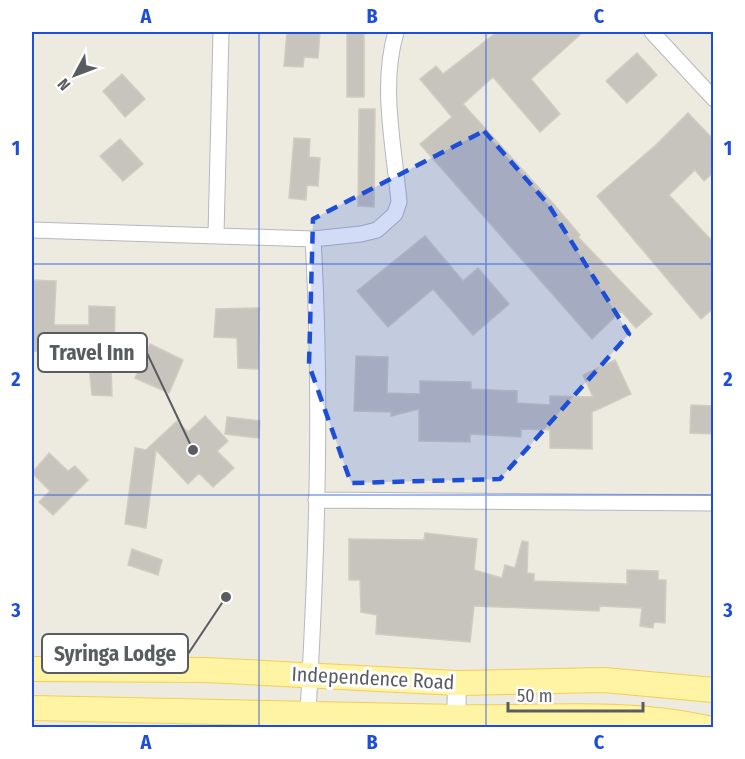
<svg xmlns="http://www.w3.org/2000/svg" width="745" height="759" font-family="'Fira Sans Condensed',sans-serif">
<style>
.building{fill:#c7c4bd;stroke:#d1ccbf;stroke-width:1.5}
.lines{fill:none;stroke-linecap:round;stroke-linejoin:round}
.minor-casing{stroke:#b6b8be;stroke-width:17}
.tertiary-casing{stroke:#b6b8be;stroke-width:20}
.primary-casing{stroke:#f5ce51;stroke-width:26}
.minor{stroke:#fff;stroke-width:15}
.tertiary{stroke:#fff;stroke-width:18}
.primary{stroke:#fff4a3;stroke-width:24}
.marked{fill:#1d4ed8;fill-opacity:0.2;stroke:#1d4ed8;stroke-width:4.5;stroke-dasharray:12 8;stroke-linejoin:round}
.grid{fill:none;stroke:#1d4ed8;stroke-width:1.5;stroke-opacity:0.55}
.labels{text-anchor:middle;stroke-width:6;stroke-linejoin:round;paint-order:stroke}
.street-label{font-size:20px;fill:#595d62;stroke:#fff}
.leader{fill:none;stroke:#595d62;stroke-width:2}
.callout-dot{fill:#595d62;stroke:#fff;stroke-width:2}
.callout{fill:#fff;stroke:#595d62;stroke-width:2}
.callout-label{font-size:21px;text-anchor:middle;font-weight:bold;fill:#595d62}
.neatline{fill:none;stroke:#1d4ed8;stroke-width:2}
.grid-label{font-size:20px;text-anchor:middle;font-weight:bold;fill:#1d4ed8}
</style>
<rect width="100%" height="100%" fill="#edeae0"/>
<path class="building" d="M287 32H320L318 58 304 57 303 67 284 66Z
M347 32H364V97H347Z
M497 32H583L531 79 560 114 540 132 493 77 463 104 550 200 580 235 578 237 652 314 636 328 621 311 592 339 420 144 452 117 420 79 436 66 443 74Z
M637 53 657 75 627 103 606 81Z
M122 74 145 99 125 117 103 91Z
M359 109H375L374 207 358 206Z
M688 113 714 140V172L704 181 695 170 669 195 714 243V308L701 319 597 196 656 145Z
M294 138 310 139 309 157 320 158 318 186 307 185 306 200 289 198Z
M120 139 143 164 123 181 100 156Z
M425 236 463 281 478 268 509 304 473 335 433 289 388 327 357 291Z
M33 280 56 281 54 325H89V306L115 307 114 369 111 368 112 396 92 395 87 346 46 344V352L32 351Z
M259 308 258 369 238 368 237 338 214 337 216 309Z
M150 344 183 360 169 393 135 378Z
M356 356 388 357 387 393 420 394V381L471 382V389L517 391V403L550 405V396L593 397 583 375 615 360 631 394 592 412V449L550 448V430L521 429V437L470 434V442L419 441V409L391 416V412L354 411Z
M691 405 714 406V434L690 433Z
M205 416 228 441 217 451 234 468 213 487 199 473 188 484 156 450 146 528 125 524 135 448 146 450 177 421 188 432Z
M227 417 260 421 259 438 225 434Z
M49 453 68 471 75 466 88 480 53 515 39 502 50 491 32 473Z
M425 533 477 539 474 570 502 578 505 565 515 568 522 541 528 542 527 573 534 574V581L627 584V570L658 571V580H666L665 623 654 622 653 628 640 626 642 608 600 606 599 611 474 606 470 642 376 634 377 615 361 612 360 580H349V539L424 540Z
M132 549 162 560 158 575 128 565Z"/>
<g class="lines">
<defs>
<path id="minor" d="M652 32 714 99
M32 230 313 239 361 234 377 230 395 214 399 202C394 146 380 86 396 32
M216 234 221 32
M316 500 714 503
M308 712C317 555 322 396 313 239"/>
<path id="tertiary" d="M456 728 457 683"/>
<path id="primary" d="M32 669 206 670 457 683 604 680 714 690
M32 708C172 710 313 714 454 717 538 719 624 709 707 728"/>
</defs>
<use href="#minor" class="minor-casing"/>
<use href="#tertiary" class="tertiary-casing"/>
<use href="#primary" class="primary-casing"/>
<use href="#minor" class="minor"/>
<use href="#tertiary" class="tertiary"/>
<use href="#primary" class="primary"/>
</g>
<path class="marked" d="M484 131 548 204 629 334 500 479 351 483 309 365 313 219Z"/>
<path class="grid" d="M259 32V728M486 32V728M32 264H714M32 495H714"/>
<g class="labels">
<g class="street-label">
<text transform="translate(373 678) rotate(3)" y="7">Independence Road</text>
</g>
</g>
<path class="leader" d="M193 450L147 353M226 597L188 654"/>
<g class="callout-dot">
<circle cx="193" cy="450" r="6"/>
<circle cx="226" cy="597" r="6"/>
</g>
<g class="callout">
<rect x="38" y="333" width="109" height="39" rx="6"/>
<rect x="42" y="634" width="146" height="39" rx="6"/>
</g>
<g class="callout-label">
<text x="92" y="360">Travel Inn</text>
<text x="115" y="661">Syringa Lodge</text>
</g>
<rect width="745" height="759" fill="none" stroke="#ffffff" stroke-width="66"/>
<g transform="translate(75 75) rotate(229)" stroke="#ffffff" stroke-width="4.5" paint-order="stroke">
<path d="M0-4.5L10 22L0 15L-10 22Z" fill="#595d62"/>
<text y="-9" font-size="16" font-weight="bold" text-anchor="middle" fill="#595d62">N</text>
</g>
<path d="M508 702v9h135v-9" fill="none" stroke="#595d62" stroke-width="3"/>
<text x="517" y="702" font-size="18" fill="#595d62" stroke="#ffffff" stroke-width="4.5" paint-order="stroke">50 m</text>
<rect x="33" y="33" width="679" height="693" class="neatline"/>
<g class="grid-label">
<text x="146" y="23">A</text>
<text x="372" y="23">B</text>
<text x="599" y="23">C</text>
<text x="16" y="155">1</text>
<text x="728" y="155">1</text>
<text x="16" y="386">2</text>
<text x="728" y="386">2</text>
<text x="16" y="617">3</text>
<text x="728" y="617">3</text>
<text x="146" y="749">A</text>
<text x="372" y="749">B</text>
<text x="599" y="749">C</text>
</g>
</svg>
